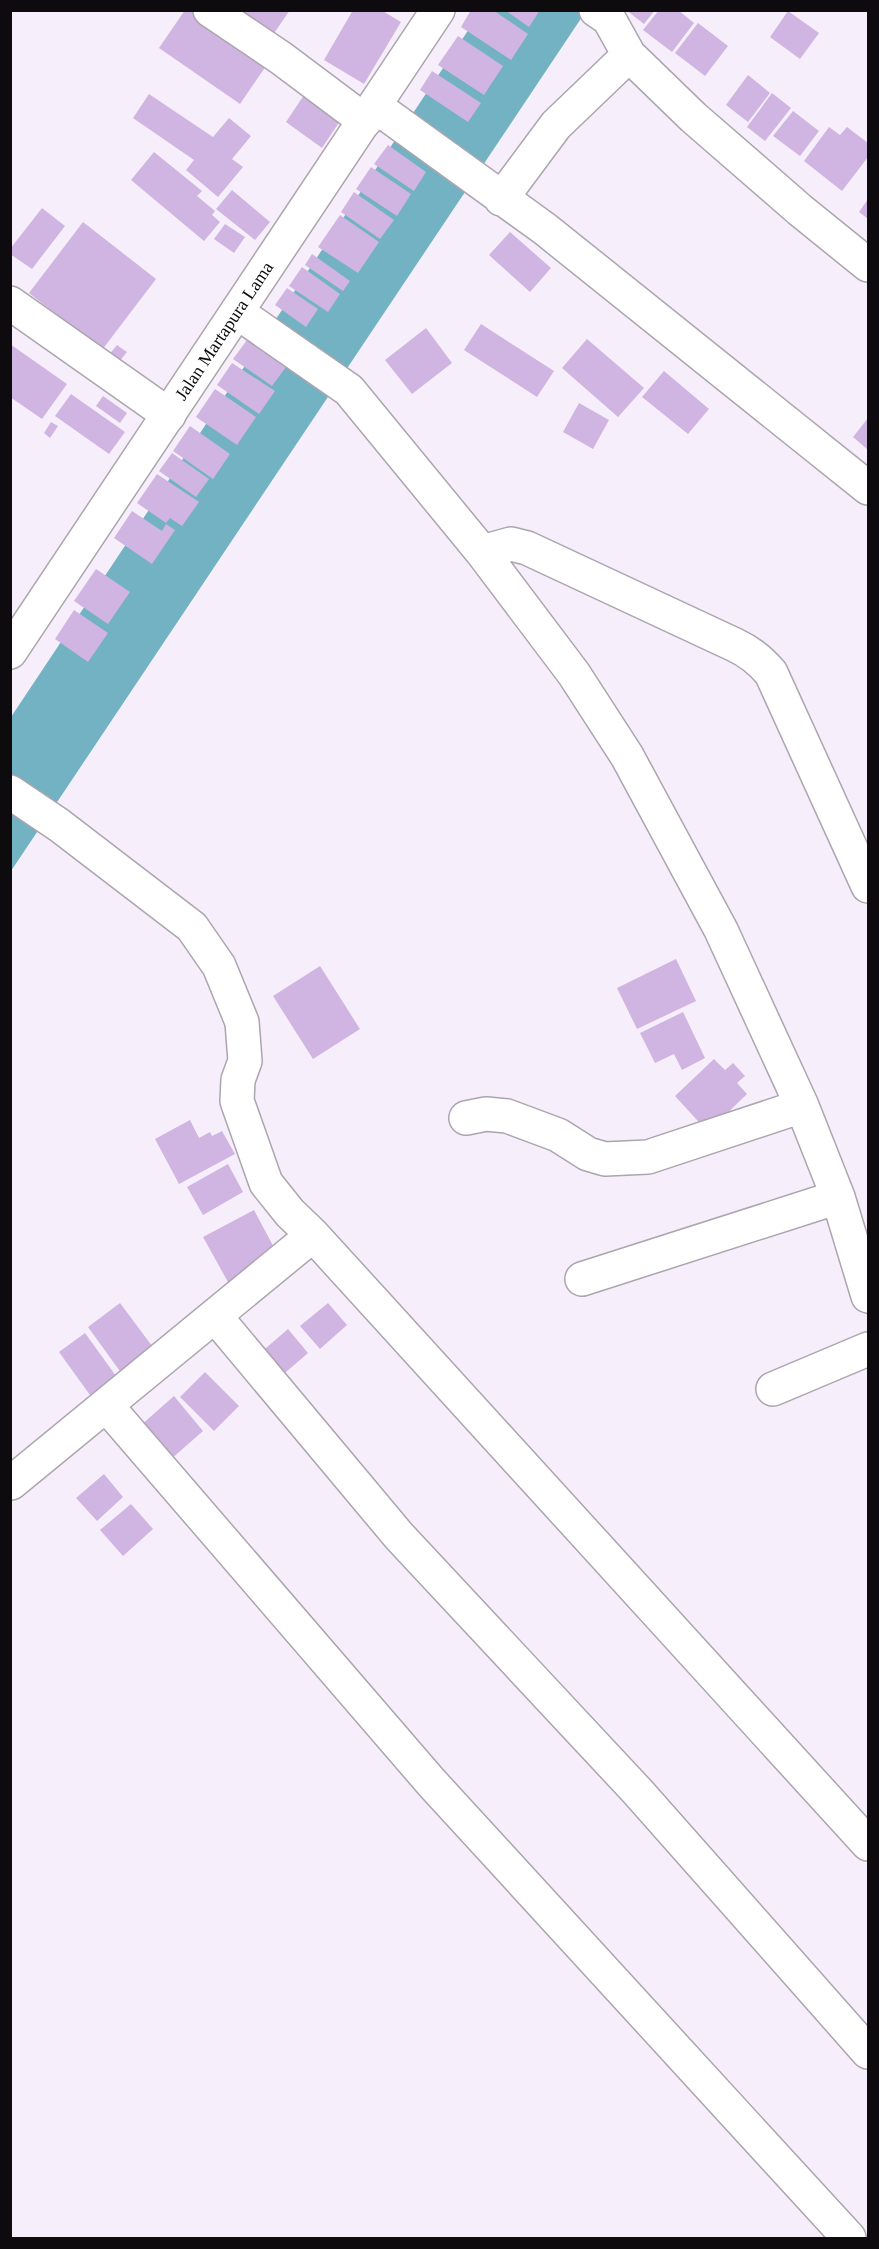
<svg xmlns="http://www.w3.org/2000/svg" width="879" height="2249" font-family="'Times New Roman',serif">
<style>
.water{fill:#73b2c3}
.building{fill:#d0b4e1}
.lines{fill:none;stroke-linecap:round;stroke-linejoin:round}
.minor-casing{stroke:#aca5b0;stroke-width:36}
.primary-casing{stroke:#aca5b0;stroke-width:36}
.minor{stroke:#fff;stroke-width:33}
.primary{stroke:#fff;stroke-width:33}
.labels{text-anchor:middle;stroke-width:6;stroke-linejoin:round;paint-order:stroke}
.street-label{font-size:18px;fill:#0e0b0f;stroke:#fff}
</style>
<rect width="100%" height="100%" fill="#f6effb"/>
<path class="water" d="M481 11H586L11 871V717Z"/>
<path class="building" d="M185 10H193L268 63 240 104 159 48Z
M229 10H290L270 39Z
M353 10H381L401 22 364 84 324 60Z
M471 10H493L528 34 511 60 461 27Z
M505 10H540L529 27Z
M626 10H655L644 24Z
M659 10H678L694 23 672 52 643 30Z
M788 11 819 33 800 59 770 37Z
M698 23 728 46 705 76 675 53Z
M458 36 503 66 484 95 438 65Z
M432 71 481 103 468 122 420 90Z
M748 75 770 93 748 122 726 105Z
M772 93 791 108 765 141 747 127Z
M149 94 213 137 229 118 251 136 232 159 243 167 218 197 186 170 194 160 133 118Z
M304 95 340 121 322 148 286 122Z
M793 111 819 131 800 156 773 136Z
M829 127 840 135 847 127 868 143V157L842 191 804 161Z
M388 145 426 172 414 191 374 164Z
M154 152 202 191 197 196 215 211 212 215 220 222 204 241 131 180Z
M371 167 411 194 397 216 356 189Z
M232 190 270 222 255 240 216 209Z
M354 192 394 220 380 239 341 212Z
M868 199V219L859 212Z
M42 208 65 226 32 269 10 254V249Z
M340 215 379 242 358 273 318 247Z
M83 222 156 279 102 350 29 293Z
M225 224 245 237 234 253 214 239Z
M510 232 551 268 530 292 489 255Z
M312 254 350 281 343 291 305 265Z
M302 267 340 294 328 312 289 286Z
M287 288 318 309 306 327 275 305Z
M481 324 554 371 537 397 464 350Z
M426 328 452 363 412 394 385 360Z
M587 339 644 388 618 417 562 368Z
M247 340 286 367 272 386 233 359Z
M10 344 67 384 42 419 10 397Z
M117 345 127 352 118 363 108 356Z
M232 363 275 391 259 414 217 385Z
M664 371 709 409 688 434 642 397Z
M215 389 256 417 237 445 196 417Z
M71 394 125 432 109 454 55 416Z
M103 396 127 413 120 423 96 406Z
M579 403 609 420 593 449 563 432Z
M868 418V450L853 437Z
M51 422 58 426 50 438 44 433Z
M190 426 230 454 213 479 173 451Z
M172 453 209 479 196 497 159 471Z
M157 474 199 502 182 526 170 518 166 523 137 503Z
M132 511 162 531 166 524 175 530 152 564 114 538Z
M96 569 130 592 108 624 74 601Z
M74 610 108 633 88 662 55 639Z
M676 959 696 1001 637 1029 617 988Z
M320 966 360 1029 313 1059 273 996Z
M683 1012 705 1058 682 1070 674 1054 655 1063 640 1033Z
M714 1059 725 1070 733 1063 745 1076 737 1083 747 1094 708 1132 675 1096Z
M190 1120 199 1138 210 1132 212 1136 222 1131 235 1154 179 1184 155 1139Z
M228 1164 243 1192 203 1215 187 1187Z
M254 1210 278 1255 228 1282 203 1237Z
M120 1303 155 1350 122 1374 88 1327Z
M328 1303 347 1325 320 1349 300 1326Z
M288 1329 308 1353 279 1378 259 1354Z
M85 1333 116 1376 90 1395 59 1352Z
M205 1372 239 1406 214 1431 180 1397Z
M174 1396 203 1431 170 1460 140 1426Z
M104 1474 123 1497 97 1521 76 1498Z
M131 1504 153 1529 123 1556 100 1530Z"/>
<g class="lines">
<defs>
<path id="minor" d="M210 10 281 58 365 121
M596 10 609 19 629 55 693 117 800 210 868 265
M375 106 545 229 868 488
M501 199 556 125 629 55
M10 303 169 415
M237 312 349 390 482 552 574 674 627 756 721 930 802 1106 838 1197 868 1296
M482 552 511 544 527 548 735 645C750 652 760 660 771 673L868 886
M10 792 59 825 192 927 219 966 242 1022 245 1061 238 1080 237 1101 266 1183 290 1213 313 1235 868 1844
M466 1118 486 1114 507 1116 558 1135 588 1154 605 1159 648 1157 802 1106
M582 1279 838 1197
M215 1316 399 1536 638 1792 868 2052
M773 1389 868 1349
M106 1405 431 1782 849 2238
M11 1483 313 1235"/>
<g id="primary">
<path id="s1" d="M10 652 438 10"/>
</g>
</defs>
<use href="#minor" class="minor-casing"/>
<use href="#primary" class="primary-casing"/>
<use href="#minor" class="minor"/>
<use href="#primary" class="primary"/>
</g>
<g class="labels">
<g class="street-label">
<text dy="6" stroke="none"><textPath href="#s1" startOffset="386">Jalan Martapura Lama</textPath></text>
</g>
</g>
<rect width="879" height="2249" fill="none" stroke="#0e0b0f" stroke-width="24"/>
</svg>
